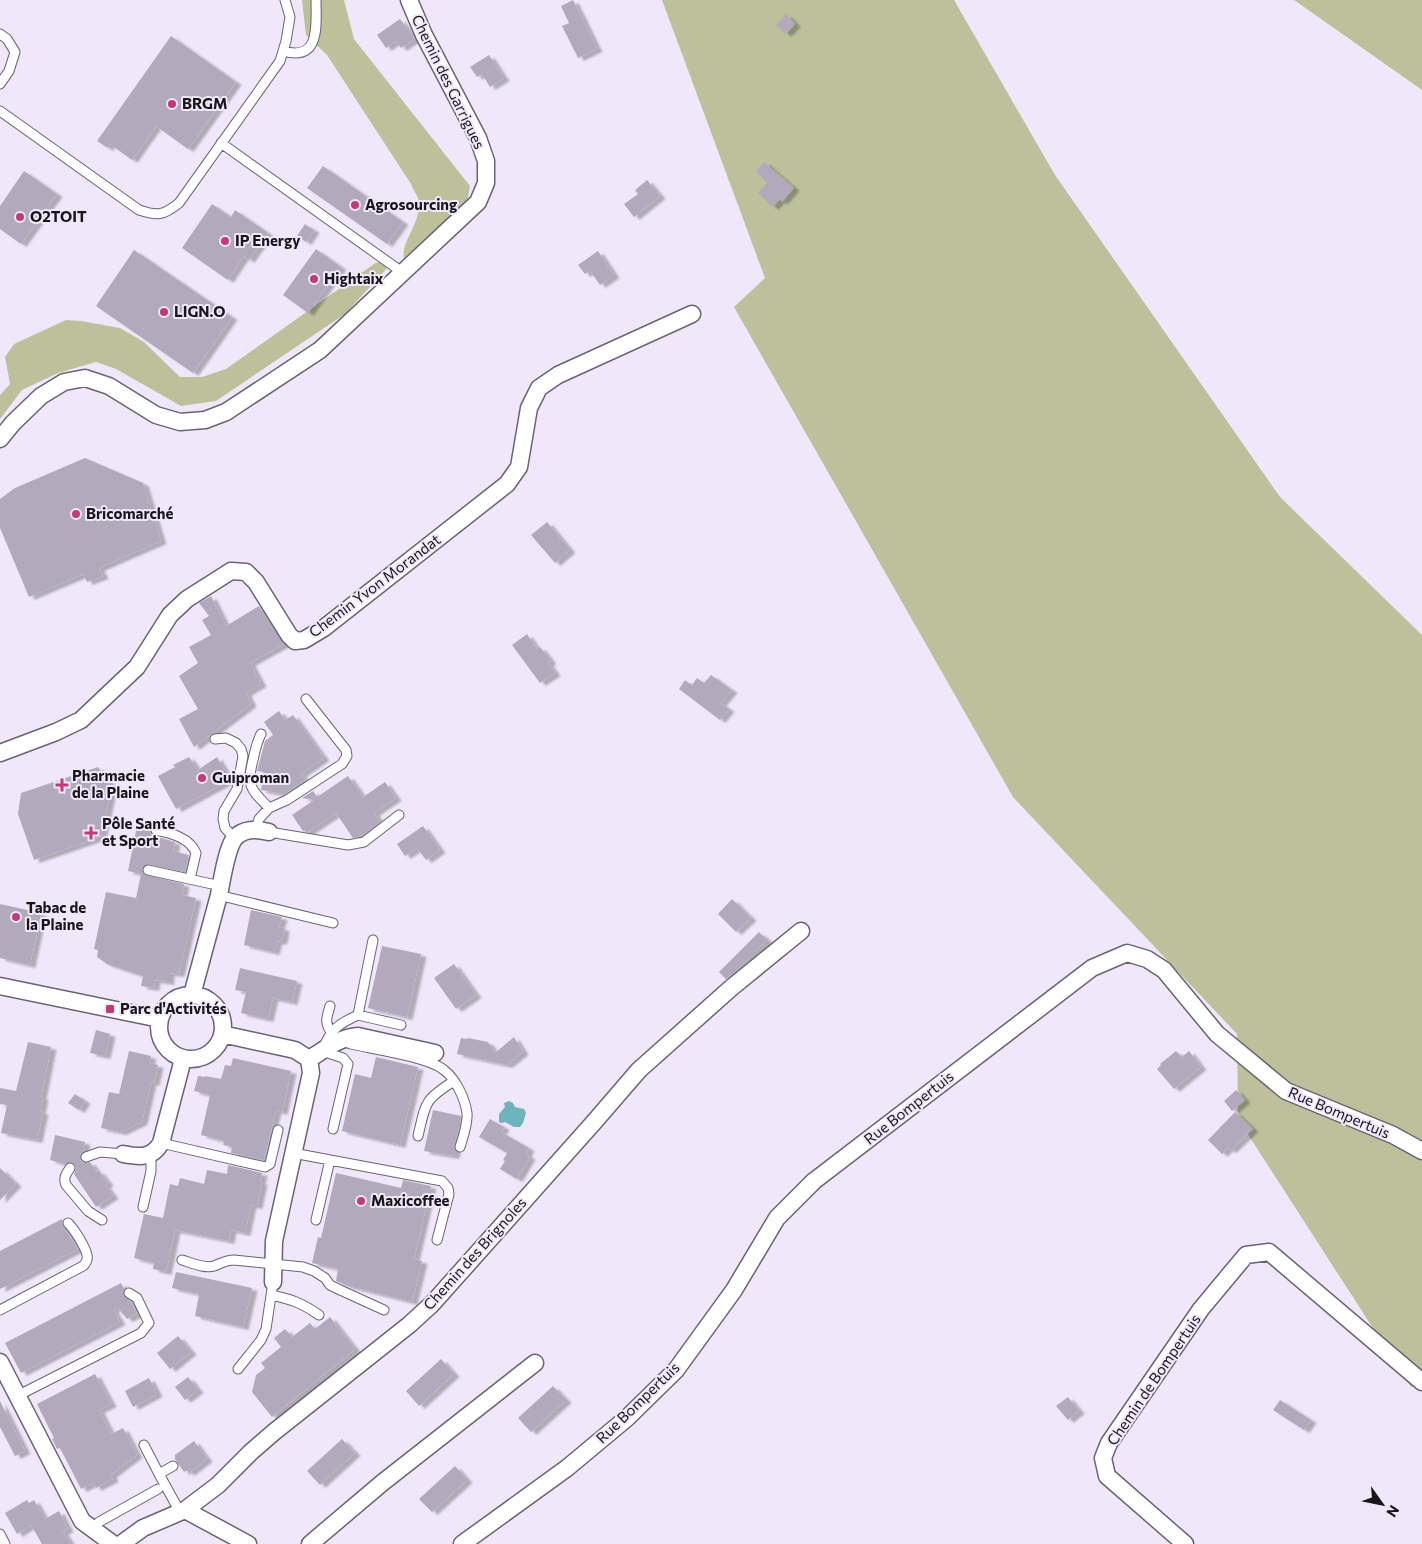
<svg xmlns="http://www.w3.org/2000/svg" width="1422" height="1544" font-family="Commissioner,sans-serif">
<style>
.green{fill:#bcc19c}
.water{fill:#70b4bb}
.building{fill:#b2aabc;filter:url(#shadow)}
.lines{fill:none;stroke-linecap:round;stroke-linejoin:round}
.lane-casing{stroke:#6a6373;stroke-width:11}
.street-casing{stroke:#6a6373;stroke-width:19}
.lane{stroke:#fff;stroke-width:9}
.street{stroke:#fff;stroke-width:16}
.poi-dot{fill:#c13a79;stroke:#f0e8fa;stroke-width:2}
.labels{text-anchor:middle;stroke-width:4;stroke-linejoin:round;paint-order:stroke}
.street-label{font-size:15px;fill:#18151b;stroke:#f0e8fa}
.poi-label{font-size:15px;font-weight:bold;fill:#18151b;stroke:#f0e8fa;text-anchor:start}
</style>
<defs>
<filter id="shadow"><feDropShadow dx="5.5" dy="3" stdDeviation="1" flood-color="#0004"/></filter>
</defs>
<rect width="100%" height="100%" fill="#f0e8fa"/>
<path class="green" d="M302 0H344L354 39 470 186 467 203 404 258C401 241 421 223 419 202 418 196 413 190 411 184L327 55 306 35Z
M662 0H954L1055 175 1280 497 1422 635V1382L1411 1387 1238 1119 1237 1034 1013 797 734 307 765 278Z
M1294 0H1422V90Z
M381 261 389 266 345 314 216 401 181 406 116 369 96 362 58 373 22 390 0 419V395L10 384 5 357 14 344 66 320 81 321 120 328 144 342 180 377H202L226 369 374 264Z"/>
<path class="water" d="M509 1101 513 1103 515 1107 524 1109 526 1113 523 1123 520 1127H514L505 1122 502 1123 499 1122V1114L505 1107 504 1103Z"/>
<path class="building" d="M573 0 597 49 578 58 562 26 569 23 561 6Z
M786 14 795 24 786 34 776 25Z
M400 19 415 39 401 48 396 41 386 48 377 35Z
M171 36 236 82 188 149 156 126 132 160 110 144 108 148 97 141Z
M489 55 504 78 490 87 482 74 477 77 470 67Z
M764 162 794 188 782 202 780 199 773 207 758 193 767 183 756 171Z
M323 166 403 222 387 244 307 188Z
M24 171 57 194 21 244 0 229V206Z
M647 180 660 196 634 217 624 204 638 194 635 190Z
M212 204 231 217 235 210 268 233 249 260 244 256 228 280 182 248Z
M305 224 314 230 306 242 297 236Z
M316 249 341 267 308 313 283 295Z
M134 250 232 317 193 373 96 306Z
M598 251 614 275 600 285 590 271 585 274 578 265Z
M85 458 143 483 161 541 99 568 103 576 87 582 83 574 29 597 0 528V499L15 488Z
M547 522 570 550 555 563 531 535Z
M211 596 226 626 259 606 284 644 250 663 261 684 246 693 251 704 194 747 179 719 198 709 179 676 198 663 189 647 211 635 202 620 209 616 199 603Z
M527 634 537 649 540 647 551 661 548 663 555 673 540 683 512 645Z
M711 675 732 690 721 703 729 709 720 720 679 689 685 680 692 685 697 678 704 683Z
M279 711 285 720 293 715 324 758 301 774 305 780 284 794 261 790 264 772 257 771 265 741 273 735 264 722Z
M189 757 198 770 217 757 230 780 176 809 158 776 175 767 173 765Z
M98 767 112 786 101 837 34 860 18 814 21 793Z
M348 776 363 797 385 782 396 798 374 813 380 822 361 836 353 838 336 813 308 832 303 831 292 815 314 800 302 798 313 791 317 797Z
M138 821 153 825 150 828 151 835 175 842 173 851 189 855 185 872 147 864 142 868 143 874 184 884 182 895 196 898 179 974 169 973V982L155 980 154 988 141 986 143 976 107 964 97 957 98 950 94 949 106 892 136 898 141 874 128 871Z
M423 826 440 850 426 860 417 848 405 856 397 844Z
M732 899 751 918 736 932 718 914Z
M0 904 41 913 30 965 0 958Z
M251 910 282 917 279 927 284 928 283 936 281 942 277 941 274 952 244 945Z
M759 932 767 940 737 970 726 979 719 972Z
M382 946 421 954 407 1017 368 1008Z
M454 964 476 995 456 1009 434 978Z
M240 968 297 981 292 1002 273 998 268 1019 241 1013 246 992 235 990Z
M96 1030 110 1034 105 1056 90 1053Z
M514 1037 523 1052 507 1065 457 1054 461 1038 467 1039 468 1038 488 1042 495 1053Z
M28 1042 51 1047 41 1097H43L40 1111 43 1112 37 1140 1 1133 7 1105 0 1104V1088L16 1091Z
M129 1051 151 1056 149 1063 158 1065 154 1083 151 1082 142 1122 121 1132 101 1128 109 1092 119 1094Z
M1176 1051 1182 1057 1189 1051 1201 1067 1174 1089 1157 1069 1161 1065 1160 1064Z
M376 1057 418 1067 400 1145 342 1131 355 1074 371 1078Z
M233 1058 291 1071 282 1112 276 1110 264 1160 231 1153 232 1147 223 1145 224 1141 201 1135 210 1095 194 1091 198 1076 205 1077V1076L221 1079 225 1065 231 1066Z
M1236 1090 1245 1100 1232 1111 1224 1101Z
M75 1094 85 1101 79 1110 68 1103Z
M433 1110 461 1116 460 1125 454 1145 455 1151 454 1156 424 1151Z
M1235 1112 1253 1129 1231 1150 1228 1148 1222 1154 1208 1140Z
M490 1119 504 1127 501 1132 529 1148 526 1154 530 1157 517 1179 500 1169 505 1161 503 1160 507 1153 479 1137Z
M55 1135 85 1142 83 1151 80 1155V1160L84 1163 90 1162 97 1172 99 1171 108 1183 105 1185 113 1196 96 1207 74 1174 76 1168 74 1163 70 1162 65 1164 50 1160Z
M228 1165 262 1173 260 1182H262L257 1206 251 1205 245 1233 231 1230 229 1241 175 1230 166 1272 153 1269 154 1263 134 1258 144 1214 163 1218 170 1184 178 1186 180 1178 204 1184 207 1170 227 1174Z
M0 1168 16 1184 0 1200Z
M336 1173 401 1188 403 1180 431 1186 414 1259 422 1261 412 1302 348 1286 336 1281 338 1269 312 1263 318 1237 321 1238Z
M62 1219 63 1227 78 1249 0 1289V1251Z
M176 1272 252 1288 243 1327 195 1316 199 1294 172 1288Z
M121 1283 124 1289 123 1295 130 1301 137 1314 127 1319 117 1307 113 1310 120 1322 21 1373 5 1343Z
M330 1317 355 1349 272 1417 252 1392 256 1375 265 1368 261 1363 281 1347 274 1338 285 1329 292 1337 310 1323 315 1329Z
M178 1336 191 1352 170 1369 157 1353Z
M441 1359 454 1374 419 1406 406 1391Z
M95 1374 111 1404 99 1410 111 1434 123 1428 137 1455 111 1475 113 1479 96 1488 93 1483 81 1489 60 1448 57 1449 52 1439 54 1438 37 1404Z
M188 1377 198 1390 185 1400 175 1387Z
M149 1378 157 1394 133 1407 125 1391Z
M553 1386 566 1400 531 1432 518 1418Z
M1068 1397 1079 1411 1068 1420 1056 1406Z
M1280 1400 1311 1420 1304 1430 1273 1410Z
M0 1401 25 1451 15 1456 0 1427Z
M342 1439 355 1453 320 1485 307 1471Z
M194 1441 207 1459 189 1473 187 1470 184 1472 175 1459V1455Z
M455 1466 467 1480 432 1512 419 1499Z
M27 1500 29 1503 34 1500 45 1519 59 1511 68 1529 63 1532 71 1544H42L31 1525 17 1534 5 1513Z"/>
<g class="lines">
<defs>
<path id="lane" d="M0 34 7 39 15 52 9 71 0 84
M283 51C321 62 316 25 316 0
M0 111 139 210C157 216 163 216 179 203L280 61 286 41 290 17 285 0
M221 143 402 272
M261 734C257 742 255 750 253 760 246 787 251 789 269 808
M215 739 226 738 236 743 241 749 243 756 237 789 224 811 223 819 225 828 235 839
M256 829 259 819 269 808 287 800 342 764 347 756 346 750 306 699
M156 830C171 833 190 838 196 853L190 879
M269 832 348 845 364 842 399 815
M148 870 221 886
M218 895 333 923
M330 1006C327 1017 324 1022 331 1032
M358 1015 401 1025
M343 1041 351 1044C372 1049 429 1057 444 1070 456 1079 465 1099 467 1113 468 1124 463 1137 460 1147
M333 1129 348 1064 343 1058 322 1051C330 1030 338 1024 358 1015L373 940
M418 1136C426 1102 424 1100 454 1081
M161 1143 265 1167 270 1164 278 1130
M293 1153 442 1181 448 1188 449 1194 437 1240
M86 1157 100 1152 123 1154
M70 1168C66 1174 63 1178 66 1185L88 1211 102 1220
M143 1207 151 1171V1155
M316 1220 330 1160
M182 1260C192 1263 205 1269 214 1266 222 1263 226 1260 234 1260L303 1267 314 1271 325 1278 330 1285 338 1289 384 1310
M271 1295C291 1299 302 1303 319 1315
M0 1310 83 1266C86 1263 88 1259 87 1255 85 1246 74 1229 68 1223
M238 1369 261 1340 266 1329 273 1282
M17 1396 141 1333 149 1323 137 1298 129 1293
M144 1445 159 1474
M173 1466 159 1474 180 1512
M93 1529 99 1522 158 1489
M0 1534 5 1544"/>
<path id="street" d="M0 439 13 423 41 396 64 382 85 378 109 386 156 415 180 422 205 420 226 412 320 350 478 202 486 183V161L478 138 424 35 409 0
M0 753 56 732 81 720 137 667 170 615 187 599 231 571 246 572 256 582 289 635 295 641 304 640 324 628 507 484 519 467 529 408 539 388 558 375 692 314
M0 986 160 1019
M192 995C201 961 210 928 219 895 222 880 226 851 234 839 243 828 256 829 269 832
M159 1027a32 32 0 1 1 64 0a32 32 0 1 1-64 0Z
M222 1034 295 1050 309 1059 311 1073 274 1241 273 1282
M309 1059C324 1050 340 1037 358 1036L435 1053
M123 1154C139 1157 152 1159 161 1143L183 1059
M0 1362 82 1521 113 1544
M185 1510 248 1544
M121 1544 143 1528 185 1510 218 1485 251 1452 274 1432 409 1325 432 1304 595 1121 639 1070 731 988 801 931
M310 1544 382 1483 535 1363
M462 1544 567 1468 627 1418 676 1370 734 1290 777 1218 814 1181 1092 968 1127 953 1147 959 1164 970 1217 1034 1286 1091 1393 1135 1422 1151
M1185 1544 1107 1476 1103 1458 1109 1443 1201 1309 1246 1255 1269 1252 1422 1382"/>
</defs>
<use href="#lane" class="lane-casing"/>
<use href="#street" class="street-casing"/>
<use href="#lane" class="lane"/>
<use href="#street" class="street"/>
</g>
<g class="poi-dot">
<circle cx="172" cy="104" r="5"/>
<circle cx="355" cy="205" r="5"/>
<circle cx="20" cy="217" r="5"/>
<circle cx="225" cy="241" r="5"/>
<circle cx="314" cy="279" r="5"/>
<circle cx="164" cy="312" r="5"/>
<circle cx="76" cy="514" r="5"/>
<circle cx="202" cy="778" r="5"/>
<path d="M59.5 777.5h5v5h5v5h-5v5h-5v-5h-5v-5h5z"/>
<path d="M88.5 825.5h5v5h5v5h-5v5h-5v-5h-5v-5h5z"/>
<circle cx="16" cy="917" r="5"/>
<rect x="105" y="1004" width="10" height="10" rx="2.5"/>
<circle cx="361" cy="1201" r="5"/>
</g>
<g class="labels">
<g class="street-label">
<text transform="translate(448 82) rotate(64)" y="5">Chemin des Garrigues</text>
<text transform="translate(375 586) rotate(-37)" y="5">Chemin Yvon Morandat</text>
<text transform="translate(909 1108) rotate(-38)" y="5">Rue Bompertuis</text>
<text transform="translate(1339 1113) rotate(23)" y="5">Rue Bompertuis</text>
<text transform="translate(475 1254) rotate(-48)" y="5">Chemin des Brignoles</text>
<text transform="translate(1154 1380) rotate(-56)" y="5">Chemin de Bompertuis</text>
<text transform="translate(638 1403) rotate(-44)" y="5">Rue Bompertuis</text>
</g>
<g class="poi-label">
<text x="182" y="109">BRGM</text>
<text x="365" y="210">Agrosourcing</text>
<text x="30" y="222">O2TOIT</text>
<text x="235" y="246">IP Energy</text>
<text x="324" y="284">Hightaix</text>
<text x="174" y="317">LIGN.O</text>
<text x="86" y="519">Bricomarché</text>
<text x="72" y="781">Pharmacie<tspan x="72" dy="17">de la Plaine</tspan></text>
<text x="212" y="783">Guiproman</text>
<text x="102" y="829">Pôle Santé<tspan x="102" dy="17">et Sport</tspan></text>
<text x="26" y="913">Tabac de<tspan x="26" dy="17">la Plaine</tspan></text>
<text x="120" y="1014">Parc d'Activités</text>
<text x="371" y="1206">Maxicoffee</text>
</g>
</g>
<g transform="translate(1382 1504) rotate(123)" stroke="#f0e8fa" stroke-width="4" paint-order="stroke">
<path d="M0-4L9 19L0 12L-9 19Z" fill="#18151b"/>
<text y="-8" font-size="14" font-weight="bold" text-anchor="middle" fill="#18151b">N</text>
</g>
</svg>
